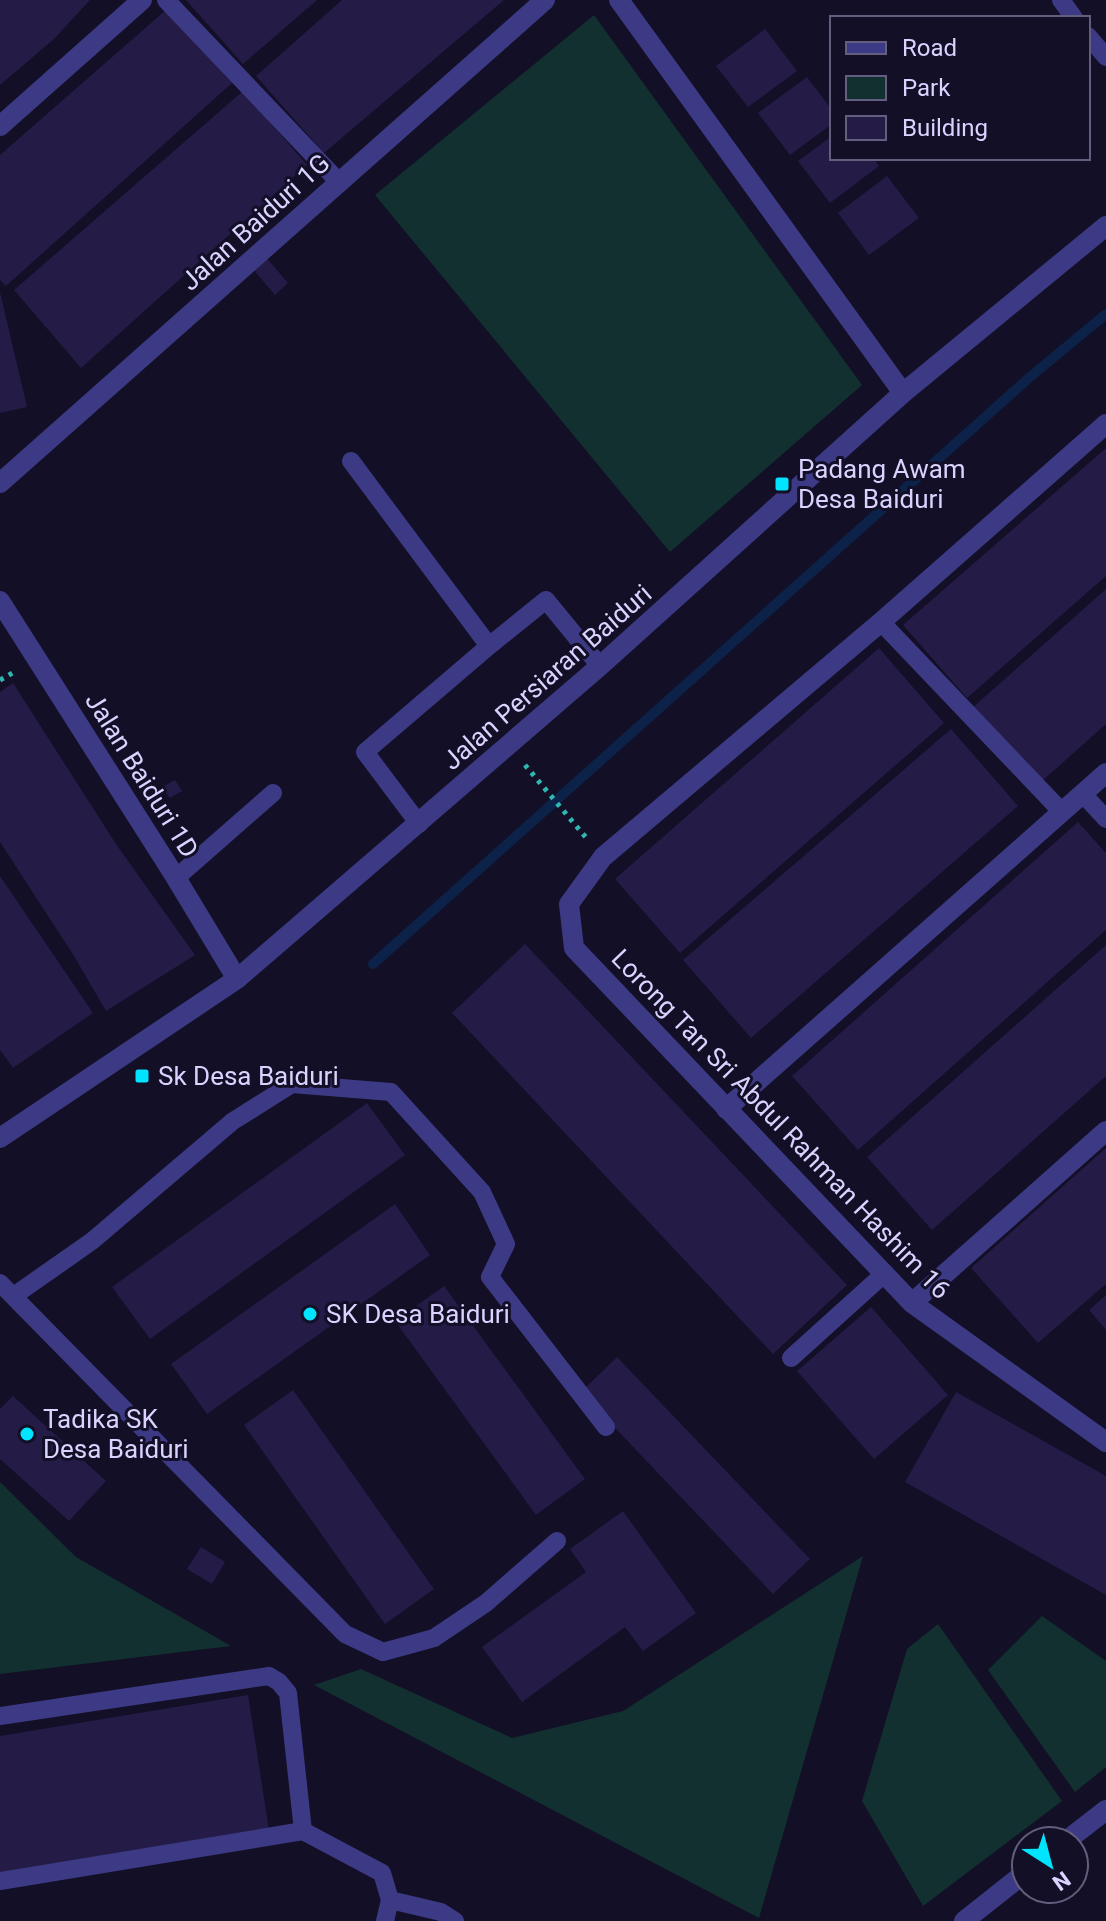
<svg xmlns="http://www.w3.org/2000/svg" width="1106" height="1921" font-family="Roboto,sans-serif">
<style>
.green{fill:#12302f}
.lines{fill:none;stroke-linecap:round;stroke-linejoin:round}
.stream{stroke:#0c2248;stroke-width:10}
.building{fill:#241b47}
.path{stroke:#2fb8b0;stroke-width:5;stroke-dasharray:4 6;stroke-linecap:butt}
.service{stroke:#3d3a85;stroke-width:18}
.minor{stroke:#3d3a85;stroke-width:20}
.tertiary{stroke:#3d3a85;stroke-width:20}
.poi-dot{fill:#00e5ff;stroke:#130f26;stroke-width:3}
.labels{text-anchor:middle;stroke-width:6;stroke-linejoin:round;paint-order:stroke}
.street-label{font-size:26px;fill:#d9d4ff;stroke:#130f26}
.poi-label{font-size:26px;fill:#d9d4ff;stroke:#130f26;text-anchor:start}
</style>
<rect width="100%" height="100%" fill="#130f26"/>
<path class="green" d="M594 15 862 385 670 552 375 195Z
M0 1482 76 1557 231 1646 0 1674Z
M863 1556 759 1918 314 1685 361 1669 512 1738 623 1711Z
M1042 1616 1106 1661V1767L1075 1792 988 1670Z
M938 1624 1062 1801 923 1906 862 1801 907 1649Z"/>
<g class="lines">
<path class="stream" d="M373 964 1030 377 1106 314"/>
</g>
<path class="building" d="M0 0H90L54 39 0 85Z
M186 0H317L243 64Z
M342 0H504L324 153 256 76Z
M167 9 232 83 6 286 0 280V155Z
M765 29 797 71 748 107 716 66Z
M807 77 832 110V124L790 155 758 113Z
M243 91 307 165 81 368 14 290Z
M832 136V158H873L879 166 830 203 798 161Z
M887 176 919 218 869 255 838 213Z
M265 256 288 283 275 295 252 268Z
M0 292 27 407 0 413Z
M1106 448V576L967 698 903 625Z
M1106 589V724L1040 783 972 708Z
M879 648 944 723 680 953 615 879Z
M13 683 116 844 195 955 106 1011 74 956 0 842V692Z
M951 729 1018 806 751 1038 683 960Z
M175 780 182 791 170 798 162 787Z
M1078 822 1106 853V930L858 1150 792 1076Z
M0 876 93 1013 13 1068 0 1050Z
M525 944 847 1285 773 1354 452 1013Z
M1106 945V1076L932 1230 867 1157Z
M367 1103 405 1155 150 1339 112 1287Z
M1106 1148V1284L1038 1343 971 1268Z
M395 1204 430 1255 207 1414 171 1364Z
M444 1286 585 1479 536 1515 395 1321Z
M1106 1295V1330L1089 1310Z
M871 1307 948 1395 874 1459 797 1371Z
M617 1357 810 1559 773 1594 581 1392Z
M293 1390 434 1589 385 1624 244 1425Z
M956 1392 1106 1476V1595L905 1482Z
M13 1396 106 1481 69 1521 0 1459V1409Z
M623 1511 696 1613 643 1651 625 1627 522 1702 482 1647 586 1572 570 1549Z
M201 1547 225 1562 212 1584 187 1569Z
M248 1695 269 1830 0 1874V1736Z"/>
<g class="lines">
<path class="path" d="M0 680 16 671
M525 765 588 840"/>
<path class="service" d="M166 0 339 182
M1061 0 1074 18
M1088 36 1106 57
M351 461 489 646 546 600 600 666
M881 622 1062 812
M1083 794 1106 819
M419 824 365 752 489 646
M176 878 273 793
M0 1283 345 1634 383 1652 434 1638 486 1603 557 1541
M15 1295 92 1241 233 1121 292 1084 391 1092 482 1192 506 1244 490 1277 606 1427
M791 1358 885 1273
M0 1716 269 1676 279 1682 288 1693 303 1831
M0 1881 303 1831 382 1873 390 1900 385 1921
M390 1900 441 1912 455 1921"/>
<path class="minor" d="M619 0 903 393
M0 126 142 0
M1106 424 881 622 603 857 569 904 574 948 912 1303 1106 1442
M0 483 545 0
M0 601 176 878 237 979
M726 1109 1106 773
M912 1303 1106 1131
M1066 1841 1106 1810
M964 1921 1026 1872"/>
<path class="tertiary" d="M0 1138 237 979 600 666 903 393 1106 226"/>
</g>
<g class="poi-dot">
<rect x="774" y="476" width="16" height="16" rx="4"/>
<rect x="134" y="1068" width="16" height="16" rx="4"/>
<circle cx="310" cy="1314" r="8"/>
<circle cx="27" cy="1434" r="8"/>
</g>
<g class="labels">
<g class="street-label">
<text transform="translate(255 222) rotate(-42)" y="9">Jalan Baiduri 1G</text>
<text transform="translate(547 677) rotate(-41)" y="9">Jalan Persiaran Baiduri</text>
<text transform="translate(142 775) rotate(58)" y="9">Jalan Baiduri 1D</text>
<text transform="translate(781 1124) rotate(46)" y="9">Lorong Tan Sri Abdul Rahman Hashim 16</text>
</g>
<g class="poi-label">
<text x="798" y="478">Padang Awam<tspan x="798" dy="30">Desa Baiduri</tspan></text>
<text x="158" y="1085">Sk Desa Baiduri</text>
<text x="326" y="1323">SK Desa Baiduri</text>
<text x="43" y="1428">Tadika SK<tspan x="43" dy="30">Desa Baiduri</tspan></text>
</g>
</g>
<rect x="830" y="16" width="260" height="144" fill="#130f26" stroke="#625e7d" stroke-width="2"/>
<rect x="846" y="42" width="40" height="12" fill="#3d3a85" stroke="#625e7d" stroke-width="2"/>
<text x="902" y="56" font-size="24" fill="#d9d4ff">Road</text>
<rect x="846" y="76" width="40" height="24" fill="#12302f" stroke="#625e7d" stroke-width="2"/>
<text x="902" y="96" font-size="24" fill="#d9d4ff">Park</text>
<rect x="846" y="116" width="40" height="24" fill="#241b47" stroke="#625e7d" stroke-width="2"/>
<text x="902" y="136" font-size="24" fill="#d9d4ff">Building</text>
<g transform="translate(1050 1865) rotate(144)"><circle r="38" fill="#130f26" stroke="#625e7d" stroke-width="2"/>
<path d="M0-6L14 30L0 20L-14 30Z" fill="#00e5ff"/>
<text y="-12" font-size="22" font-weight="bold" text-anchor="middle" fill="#d9d4ff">N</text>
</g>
</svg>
